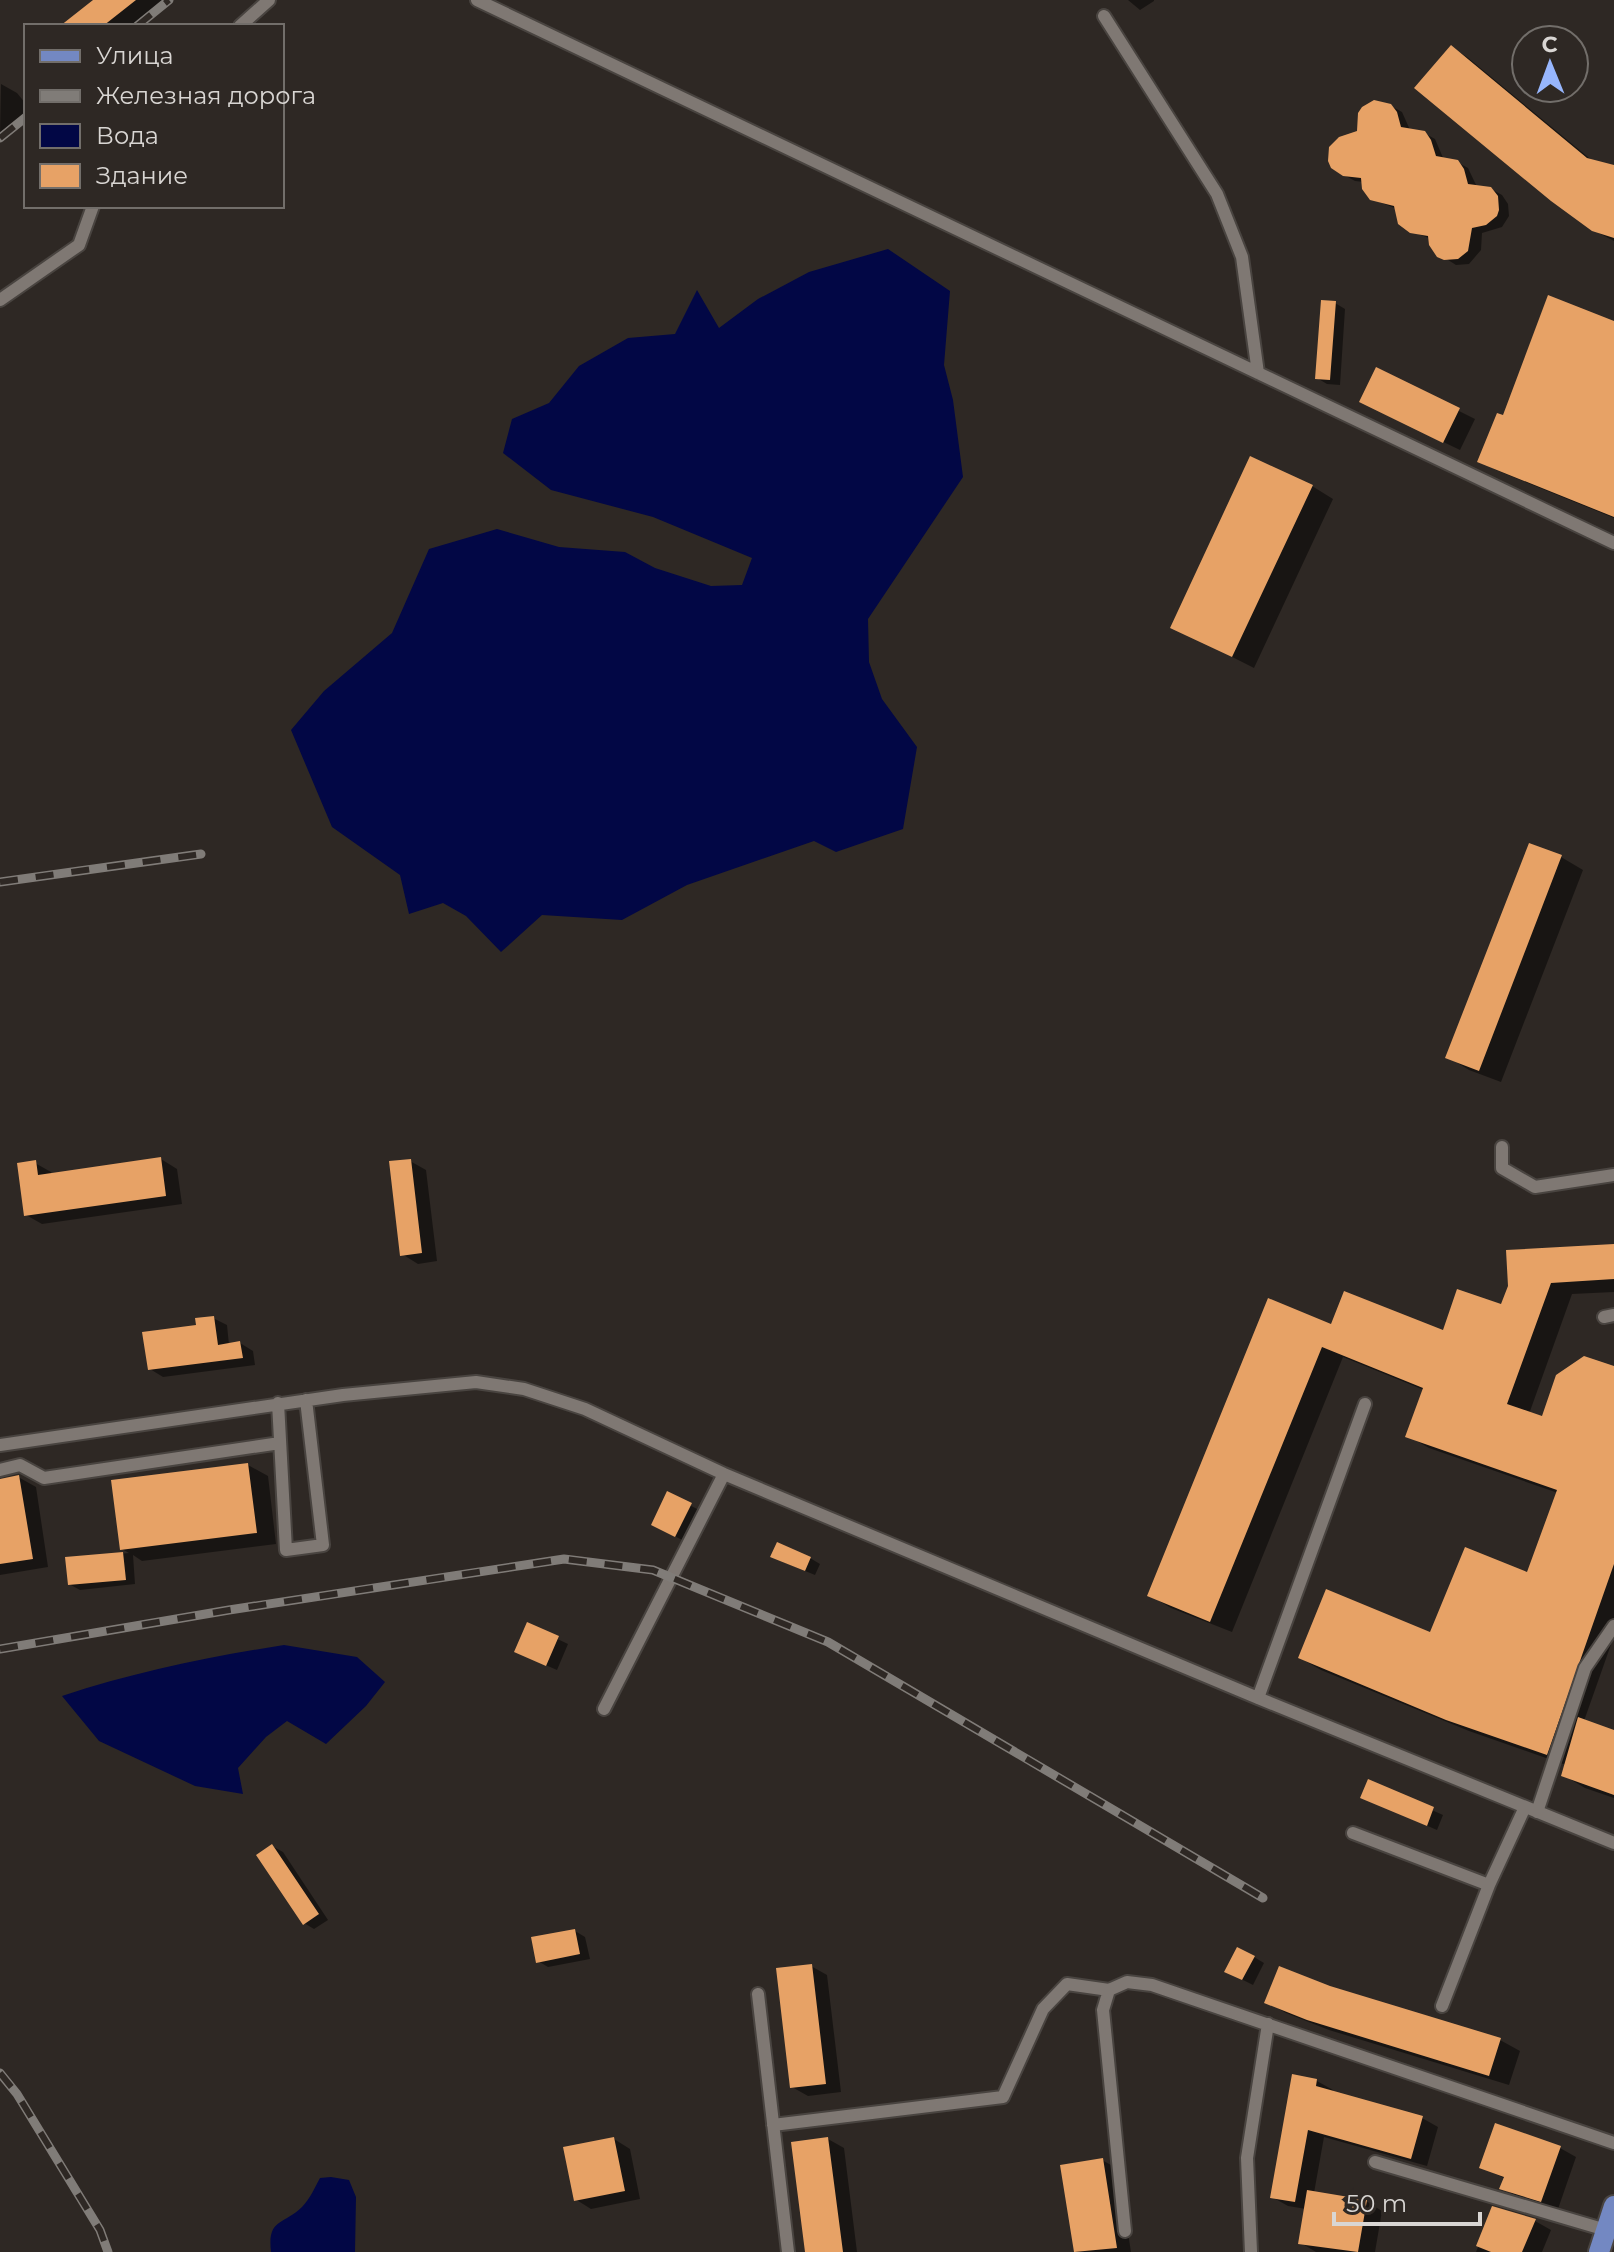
<svg xmlns="http://www.w3.org/2000/svg" width="1614" height="2252" font-family="Montserrat,sans-serif">
<style>
.water{fill:#020745}
.shadow{fill:#0007}
.building{fill:#e7a266}
.lines{fill:none;stroke-linecap:round;stroke-linejoin:round}
.lane-casing{stroke:#494440;stroke-width:16}
.primary-casing{stroke:#494440;stroke-width:24}
.lane{stroke:#7f7873;stroke-width:12}
.primary{stroke:#7388c2;stroke-width:20}
.rail-casing{stroke:#807c78;stroke-width:9}
.rail{stroke:#2e2824;stroke-width:6;stroke-dasharray:18;stroke-linecap:butt}
</style>
<rect width="100%" height="100%" fill="#2e2824"/>
<path class="water" d="M888 249 950 291 944 365 953 400 963 477 868 619 869 662 882 699 917 747 903 829 836 852 814 841 687 885 622 920 542 915 501 952 466 916 443 903 409 914 400 875 332 827 291 730 324 691 392 633 429 549 497 529 559 547 625 552 655 568 711 586 742 585 752 558 653 517 551 490 503 453 512 419 549 403 579 366 628 338 675 334 697 290 719 328 758 299 809 272Z
M284 1645 357 1657 385 1682 366 1706 326 1744 287 1721 266 1737 238 1768 243 1794 195 1786 99 1741 62 1696C135 1672 208 1657 284 1645Z
M331 2177 349 2180 356 2197 355 2252H271C267 2218 284 2225 302 2207 310 2199 315 2187 320 2178Z"/>
<path class="shadow" d="M96 0H169L136 26H63Z
M1128 0H1154V1L1140 10Z
M1451 47 1467 57 1594 162 1614 167V241L1593 230Z
M1 84 17 93 26 104V114L0 135Z
M1391 106 1402 112 1410 130 1424 133 1435 139 1444 160 1457 162 1468 168 1477 187 1491 189 1502 195 1508 204 1509 216 1502 227 1482 233 1481 250 1469 264 1456 265 1445 258 1431 239 1411 231 1397 209 1372 199 1364 182 1355 181 1344 175 1359 132Z
M1335 303 1345 309 1340 385 1327 384 1317 378Z
M1614 323V518L1496 470 1480 461 1504 418Z
M1377 370 1475 419 1460 450 1377 410Z
M1312 486 1333 499 1254 668 1173 627Z
M1530 845 1561 857 1583 870 1501 1082 1469 1070 1448 1057Z
M161 1159 177 1169 182 1204 42 1224 26 1215 35 1163 51 1172 52 1175Z
M410 1161 426 1170 437 1261 418 1264 402 1254Z
M1614 1246V1292L1572 1294 1529 1414 1543 1419 1614 1368V1636L1584 1721 1614 1732V1798L1585 1788 1563 1775 1566 1765 1469 1731 1321 1670 1300 1658 1431 1635 1528 1575 1558 1493 1429 1448 1408 1436 1424 1390 1343 1357 1232 1632 1171 1608 1149 1595 1332 1326 1444 1333 1502 1306Z
M213 1318 227 1325 229 1345 240 1343 253 1351 255 1365 163 1377 150 1369 198 1326Z
M248 1465 268 1476 276 1544 142 1561 133 1555 135 1584 80 1590 69 1584 67 1559 129 1553 122 1549Z
M20 1478 36 1487 48 1567 0 1575V1480Z
M668 1494 701 1511 686 1542 663 1530Z
M810 1558 820 1564 815 1575 783 1562Z
M528 1625 568 1644 557 1670 527 1657Z
M1369 1782 1443 1815 1437 1830 1372 1802Z
M272 1846 283 1852 328 1920 314 1929 304 1923Z
M575 1931 585 1937 590 1959 548 1967 538 1961Z
M1254 1957 1264 1963 1253 1985 1237 1977Z
M811 1966 827 1975 841 2092 808 2096 792 2087Z
M1329 1988 1500 2040 1520 2051 1509 2085 1329 2030 1286 2013 1267 2002Z
M1317 2081 1333 2090 1332 2092 1422 2118 1438 2127 1427 2166 1324 2137 1314 2193 1366 2201 1382 2211 1375 2252H1316L1301 2243 1306 2209 1288 2206 1272 2197Z
M1496 2125 1560 2148 1576 2157 1558 2209 1518 2197 1502 2188 1506 2179 1481 2167Z
M614 2139 630 2149 640 2199 591 2209 575 2199Z
M828 2139 844 2148 857 2252H807Z
M1102 2160 1118 2169 1131 2252H1076L1063 2166Z
M1494 2208 1535 2221 1551 2230 1542 2252H1476Z"/>
<path class="building" d="M93 0H136L103 26H60Z
M1451 45 1587 158 1614 165V238L1592 231 1551 201 1414 88Z
M1374 100 1391 104 1397 112 1401 127 1425 131 1431 140 1436 156 1458 160 1464 169 1468 184 1491 187 1498 196 1499 210 1497 216 1486 225 1472 228 1468 251 1458 259 1444 260 1437 257 1429 245 1428 236 1410 233 1398 224 1394 206 1370 200 1362 189 1361 178 1343 176 1331 168 1328 161 1329 147 1339 137 1357 131 1358 113 1362 107Z
M1548 295 1614 321V517L1477 462 1497 413 1503 415Z
M1321 300 1336 301 1330 380 1315 379Z
M1376 367 1460 408 1443 443 1359 402Z
M1250 456 1313 485 1232 657 1170 628Z
M1529 843 1562 855 1479 1071 1445 1058Z
M161 1157 166 1196 24 1216 17 1163 36 1160 38 1175Z
M411 1159 422 1253 400 1256 389 1161Z
M1614 1244V1279L1551 1283 1507 1404 1542 1416 1556 1375 1584 1356 1614 1366V1564L1547 1755 1446 1720 1298 1658 1326 1589 1430 1632 1465 1547 1527 1572 1557 1490 1405 1437 1423 1388 1322 1347 1210 1622 1147 1596 1268 1298 1331 1324 1344 1291 1443 1330 1457 1289 1501 1304 1508 1286 1506 1250Z
M214 1316 218 1345 240 1341 243 1358 148 1370 142 1332 196 1325 195 1318Z
M248 1463 257 1533 120 1550 111 1480Z
M19 1475 33 1559 0 1564V1479Z
M667 1491 692 1503 675 1537 651 1525Z
M777 1542 811 1557 805 1571 770 1557Z
M123 1552 126 1580 68 1585 65 1557Z
M527 1622 559 1636 546 1666 514 1652Z
M1578 1717 1614 1730V1795L1561 1776Z
M1368 1779 1434 1807 1427 1826 1360 1798Z
M272 1844 319 1914 303 1925 256 1855Z
M575 1929 580 1954 536 1963 531 1937Z
M1237 1947 1255 1956 1242 1980 1224 1972Z
M812 1964 826 2084 790 2088 776 1968Z
M1279 1966 1330 1986 1501 2038 1489 2076 1307 2020 1264 2003Z
M1292 2074 1317 2079 1316 2086 1423 2116 1411 2159 1308 2130 1295 2202 1270 2198Z
M1495 2123 1561 2146 1541 2202 1499 2189 1504 2177 1479 2168Z
M614 2137 625 2191 574 2201 563 2147Z
M828 2137 843 2252H805L791 2142Z
M1103 2158 1117 2248 1074 2252 1060 2165Z
M1307 2190 1367 2200 1358 2252 1298 2244Z
M1492 2206 1536 2219 1522 2252H1491L1476 2246Z"/>
<g class="lines">
<defs>
<path id="lane" d="M477 0 1614 543
M1104 16 1217 194 1242 257 1258 373
M240 26 269 0
M0 300 79 245 93 206
M1502 1147V1168L1535 1187 1614 1175
M1604 1317 1614 1315
M278 1403 286 1550 323 1545 306 1400
M0 1445 343 1395 476 1382 524 1389 585 1409 724 1474 1258 1698 1614 1843
M0 1470 20 1465 44 1478 280 1443
M1258 1698 1365 1404
M604 1709 724 1474
M1537 1812 1585 1668 1614 1626
M1353 1833 1489 1885 1525 1807
M758 1994 788 2252
M1442 2006 1489 1885
M773 2125 1003 2097 1043 2009 1067 1984 1109 1990
M1375 2162 1606 2230
M1125 2231 1103 2010 1109 1990 1127 1982 1152 1985 1614 2143
M1251 2252 1247 2158 1268 2024"/>
<path id="primary" d="M1599 2252 1614 2206"/>
</defs>
<use href="#lane" class="lane-casing"/>
<use href="#primary" class="primary-casing"/>
<use href="#lane" class="lane"/>
<use href="#primary" class="primary"/>
<defs>
<path id="rail" d="M137 26 169 0
M0 138 26 117
M0 882 201 854
M0 1649 229 1610 564 1559 653 1570 828 1642 1263 1898
M0 2073 17 2094 100 2230 108 2252"/>
</defs>
<use href="#rail" class="rail-casing"/>
<use href="#rail" class="rail"/>
</g>
<rect x="24" y="24" width="260" height="184" fill="#2e2824" stroke="#726e6a" stroke-width="2"/>
<rect x="40" y="50" width="40" height="12" fill="#7388c2" stroke="#726e6a" stroke-width="2"/>
<text x="96" y="64" font-size="24" fill="#d9d6d3">Улица</text>
<rect x="40" y="90" width="40" height="12" fill="#807c78" stroke="#726e6a" stroke-width="2"/>
<text x="96" y="104" font-size="24" fill="#d9d6d3">Железная дорога</text>
<rect x="40" y="124" width="40" height="24" fill="#020745" stroke="#726e6a" stroke-width="2"/>
<text x="96" y="144" font-size="24" fill="#d9d6d3">Вода</text>
<rect x="40" y="164" width="40" height="24" fill="#e7a266" stroke="#726e6a" stroke-width="2"/>
<text x="96" y="184" font-size="24" fill="#d9d6d3">Здание</text>
<g transform="translate(1550 64) rotate(359)"><circle r="38" fill="#2e2824" stroke="#726e6a" stroke-width="2"/>
<path d="M0-6L14 30L0 20L-14 30Z" fill="#97b6fd"/>
<text y="-12" font-size="22" font-weight="bold" text-anchor="middle" fill="#d9d6d3">С</text>
</g>
<path d="M1334 2212v12h146v-12" fill="none" stroke="#d9d6d3" stroke-width="4"/>
<text x="1346" y="2212" font-size="24" fill="#d9d6d3" stroke="#2e2824" stroke-width="6" paint-order="stroke">50 m</text>
</svg>
